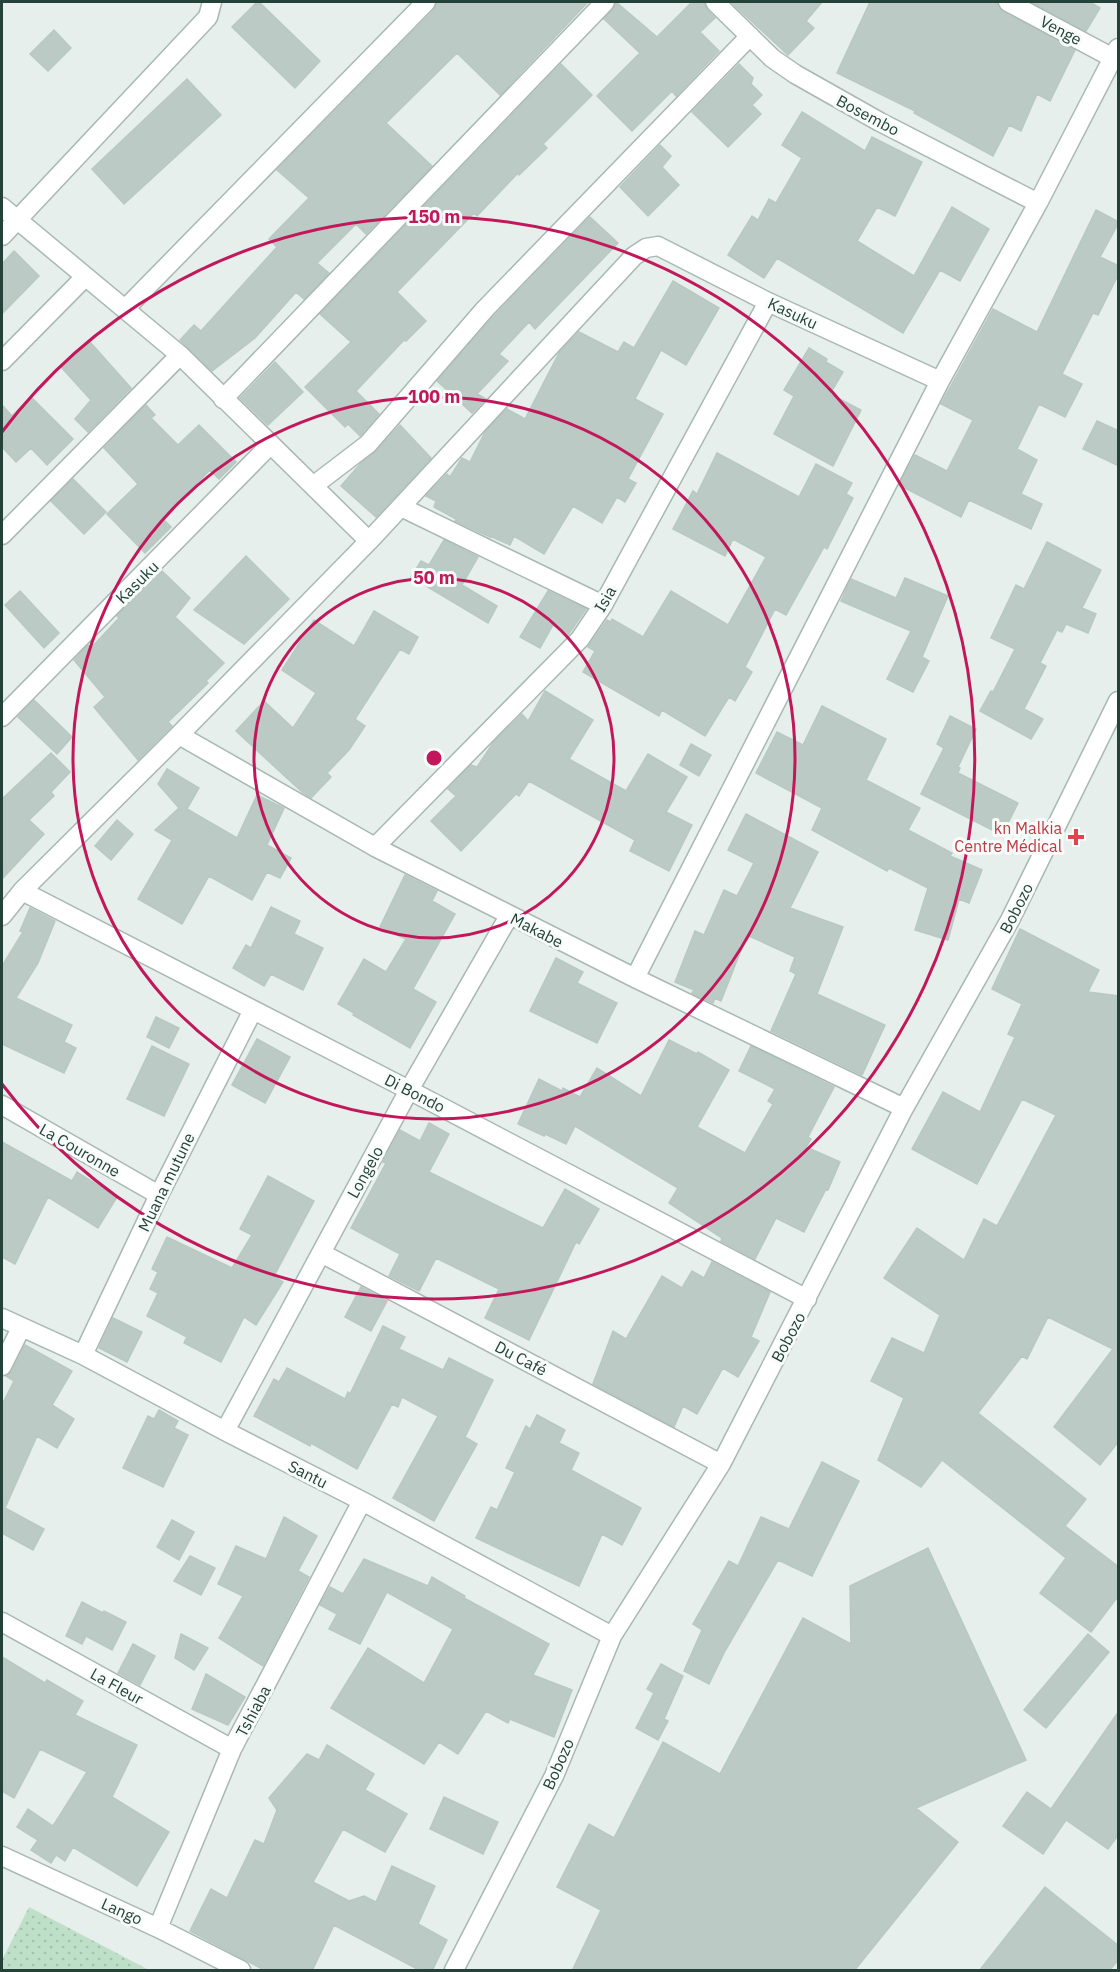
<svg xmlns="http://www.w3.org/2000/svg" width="1120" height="1972" font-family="'IBM Plex Sans',sans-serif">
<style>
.grass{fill:url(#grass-dots)}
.building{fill:#bbcac4;stroke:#b8c9c2;stroke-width:1.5}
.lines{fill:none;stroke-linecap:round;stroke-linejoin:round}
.minor-casing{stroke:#a8b8b2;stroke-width:21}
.minor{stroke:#fff;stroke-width:18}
.ring{fill:none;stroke:#c2185b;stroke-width:3}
.health-dot{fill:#e0444e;stroke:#f7fbf9;stroke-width:2}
.labels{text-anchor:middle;stroke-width:6;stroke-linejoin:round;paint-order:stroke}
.street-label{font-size:16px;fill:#24423a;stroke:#f7fbf9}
.health-label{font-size:16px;fill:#be3a42;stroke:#f7fbf9;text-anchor:end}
.centre{fill:#c2185b;stroke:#f7fbf9;stroke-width:3}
.ring-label{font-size:18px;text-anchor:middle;font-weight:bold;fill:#c2185b;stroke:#f7fbf9;stroke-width:6;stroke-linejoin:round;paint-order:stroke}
</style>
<defs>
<pattern id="grass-dots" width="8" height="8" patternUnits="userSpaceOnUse" patternTransform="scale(1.5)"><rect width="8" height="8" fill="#bfe0c8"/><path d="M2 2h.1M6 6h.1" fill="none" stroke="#a4c1ad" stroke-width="1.8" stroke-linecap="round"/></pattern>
</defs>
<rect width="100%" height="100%" fill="#e6efeb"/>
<path class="grass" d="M29 1907 149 1970H2V1960Z"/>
<path class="building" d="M257 2H259L320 61 295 88 232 27Z
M437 2H588L500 95 457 53 386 123 432 166 366 234 356 224 317 263 329 273 304 299 296 292 255 338 212 371 180 340 194 325 201 331 277 247 269 239 309 198 277 170 434 10Z
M616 2 657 37 692 2H704L707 10 715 18 700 32 719 51 676 96 672 91 632 131 597 96 640 53 604 19 613 9Z
M731 2H822L806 21 814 28 788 55Z
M870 2H997L998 7 1003 12 1075 50 1050 101 1037 94 1021 131 1009 125 993 156 914 113 915 111 837 73Z
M1031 2H1090L1100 8 1086 31Z
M54 30 71 48 48 71 30 54Z
M561 64 592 95 543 144 547 148 519 175 518 173 477 216 474 213 397 292 426 321 406 341 404 340 356 391 379 414 360 436 348 424 345 427 305 387 351 342 320 314Z
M739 64 753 78 751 84 762 95 752 105 761 114 728 147 692 112Z
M187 79 221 115 124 204 92 169Z
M802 112 865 151 872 137 922 162 895 216 877 207 857 241 914 276 952 207 989 229 960 281 940 270 903 333 777 258 764 278 728 255 752 216 758 220 769 199 776 203 802 158 782 145Z
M660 145 671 156 662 167 679 185 648 216 620 187Z
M1096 210 1119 222 1100 257 1119 266V273L1098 315 1093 313 1062 374 1082 384 1065 417 1039 404 1017 449 1037 460 1021 494 1042 504 1031 529 969 500 961 517 899 485 915 455 947 471 973 420 941 404 993 309 1037 332Z
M590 217 618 243 535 329 529 322 499 354 508 361 477 394 486 399 472 413 437 381 493 317Z
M14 251 39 276 2 314V264Z
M673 281 719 308 686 365 661 350 635 399 663 414 628 479 636 483 625 502 617 497 602 523 573 506 544 554 514 536 510 545 490 536V537L455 521 456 519 434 507 436 501 426 496 447 474 450 477 462 458 470 462 485 432 507 409 525 419 559 353 579 332 618 352 624 342 634 348Z
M90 342 131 388 88 432 75 419 91 400 62 368Z
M809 348 827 359 826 362 843 372 830 394 861 410 833 466 774 434 794 396 784 390Z
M275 362 303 392 268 425 240 398Z
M31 397 73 439 47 465 31 448 16 462 2 447V405L12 416Z
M146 405 155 415 151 418 178 445 199 425 236 462 219 479 210 470 162 518 171 527 145 553 107 514 138 484 104 448Z
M1097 421 1119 431V466L1083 449Z
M400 425 431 458 376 517 341 486 361 463 376 451Z
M717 453 799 497 816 464 852 483 846 494 853 498 827 549 824 547 786 615 775 609 745 667 752 672 735 701 729 697 705 736 662 710 659 716 583 672 595 651 588 647 607 620 611 622 612 619 643 637 671 591 728 625 766 557 733 539 725 556 673 529 693 491 697 494Z
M73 479 106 512 84 534 51 501Z
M444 540 478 557 462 585 497 606 488 623 411 577 421 561 429 565Z
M1047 542 1101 570 1082 608 1096 614 1088 633 1066 624 1062 632 1057 630 1040 663 1046 666 1024 709 1043 719 1031 739 980 711 991 691 993 692 1015 649 991 638 1016 585 1024 589Z
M246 556 289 599 244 644 194 610Z
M162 571 190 598 175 617 224 663 206 681 208 683 168 722 172 726 138 760 94 707 105 697 74 660 88 645 91 648 119 618 117 616Z
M905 578 948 596 922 657 929 661 913 692 887 679 911 631 841 601 851 579 896 598Z
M20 591 59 633 44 648 5 605Z
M548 591 586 609 568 635 553 625 540 648 520 637Z
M374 611 418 637 409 654 400 649 355 719 365 726 349 750 327 773 331 777 311 798 302 792 236 731 264 701 293 728 316 693 282 670 314 620 354 646Z
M545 691 593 720 569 759 626 791 648 754 687 777 666 812 692 825 669 871 630 851 635 840 529 781 519 796 516 794 461 851 431 821 456 796 448 789 471 765 477 767 493 743 522 714 528 721Z
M34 700 72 737 57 754 18 717Z
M822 706 886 739 866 780 920 808 908 830 952 853 950 856 982 870 969 903 959 899 948 940 915 930 928 888 889 868 887 871 812 830 822 808 756 773 777 732 803 745Z
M950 716 976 729 958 767 960 768 958 773 1018 803 1002 835 921 794 944 748 937 744Z
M691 744 711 755 699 776 680 765Z
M51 753 70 772 51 792 54 796 29 820 44 834 2 879V799Z
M167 769 199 788 187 809 237 838 257 795 284 808 267 845 291 858 280 878 267 872 252 900 209 876 182 924 138 899 172 840 155 830 179 808 158 784Z
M746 814 818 852 790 908 843 927 817 994 885 1025 862 1075 771 1031 796 974 790 971 795 957 747 935 721 1001 715 998 713 1003 692 993 694 990 675 982 695 931 704 935 724 890 737 896 754 863 728 850Z
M117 820 133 834 111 860 95 846Z
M405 875 437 891 432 901 455 914 413 989 436 1002 410 1048 353 1015 354 1013 338 1004 364 959 386 972 406 939 380 927Z
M271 907 300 921 294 934 323 948 303 990 271 974 264 986 233 968 246 945 251 948Z
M30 908 55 921 38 963 16 998 72 1025 64 1042 76 1048 64 1073 2 1044V966L23 932 20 931Z
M1020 929 1099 970 1088 992 1119 996V1441L1100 1465 1054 1427 1113 1349 1048 1317 1027 1359 1022 1356 978 1413 1086 1499 1065 1526 1119 1567V1595L1091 1632 1040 1593 1066 1558 942 1460 921 1487 878 1460 904 1398 871 1381 892 1338 924 1353 940 1315 884 1278 917 1228 964 1260 984 1219 997 1226 1056 1115 1022 1099 977 1184 912 1149 943 1092 980 1112 1015 1037 1008 1034 1022 1004 992 989Z
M556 958 583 972 577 983 617 1003 597 1043 530 1011Z
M156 1017 179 1028 169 1048 147 1037Z
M257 1039 290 1057 265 1103 232 1085Z
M669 1040 697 1054 698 1052 729 1070 697 1127 745 1153 773 1104 768 1101 775 1089 739 1071 751 1046 834 1087 808 1137 811 1139 806 1147 840 1162 828 1190 826 1189 804 1232 776 1218 755 1259 721 1241 722 1238 669 1203 678 1188 575 1126 566 1144 545 1134 544 1136 518 1124 539 1079 562 1091 563 1088 580 1097 597 1068 641 1096Z
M152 1046 189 1064 164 1116 127 1099Z
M429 1123 449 1134 429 1172 528 1221 543 1228 565 1189 599 1209 579 1244 576 1242 529 1340 485 1318 499 1289 436 1258 419 1291 389 1276 400 1254 351 1228 386 1163 383 1162 400 1130 420 1141Z
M2 1142 72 1181 77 1172 117 1197 98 1228 48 1197 15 1264 2 1257Z
M268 1176 314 1201 274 1276 283 1282 256 1325 244 1317 221 1362 184 1343 187 1337 147 1316 158 1293 150 1289 158 1272 152 1269 167 1237 232 1268 252 1235 240 1229Z
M712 1262 770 1292 751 1337 759 1341 738 1377 723 1368 697 1414 683 1406 674 1427 593 1384 613 1331 626 1339 662 1276 682 1288 692 1271 704 1278Z
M361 1287 387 1301 371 1331 345 1317Z
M113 1318 142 1332 127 1362 99 1348Z
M383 1326 405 1337 399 1349 443 1370 449 1358 493 1380 465 1437 477 1444 434 1521 393 1498 438 1416 402 1397 398 1407 392 1404 357 1469 311 1443 310 1446 254 1416 274 1379 279 1382 287 1368 345 1399 348 1392 350 1394Z
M25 1345 72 1371 52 1405 74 1419 57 1448 37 1436 5 1508 44 1529 33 1550 2 1533V1405L14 1381 6 1376 12 1371Z
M159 1410 178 1421 174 1428 188 1435 163 1487 123 1468 148 1416 154 1419Z
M537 1415 565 1430 559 1443 579 1453 571 1470 641 1508 622 1545 602 1534 579 1586 476 1538 491 1507 497 1510 515 1472 506 1468 526 1426 530 1429Z
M822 1462 859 1481 812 1576 778 1560 725 1651 709 1684 684 1671 702 1630 693 1624 729 1561 738 1566 761 1517 789 1529Z
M284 1517 317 1536 298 1571 309 1577 263 1666 219 1638 243 1596 218 1584 236 1546 266 1559Z
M172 1520 194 1532 179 1560 157 1547Z
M928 1548 1026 1760 916 1808 958 1842 854 1971H572L601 1910 557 1887 589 1824 614 1838 663 1742 720 1774 803 1618 851 1644 850 1586Z
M190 1556 215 1568 201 1595 174 1581Z
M364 1559 428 1586 432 1577 465 1596 464 1598 549 1644 533 1675 572 1690 554 1737 510 1719 508 1723 486 1711 458 1754 439 1742 424 1764 331 1708 368 1648 424 1683 453 1629 387 1592 360 1644 329 1629 337 1614 320 1605 330 1587 343 1594Z
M82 1602 103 1613 104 1611 126 1622 112 1650 86 1636 82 1644 66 1636Z
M181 1634 208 1648 194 1670 175 1658Z
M1088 1634 1109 1652 1046 1728 1024 1710Z
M133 1644 155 1656 140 1685 118 1673Z
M2 1657 45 1683 47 1680 83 1701 75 1715 137 1745 112 1797 169 1832 137 1886 73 1847 65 1861 56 1855 51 1863 31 1850 38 1840 17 1827 28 1809 53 1826 87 1772 40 1749 14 1798 2 1791Z
M661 1664 683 1676 664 1719 668 1721 658 1740 636 1728 654 1693 647 1689Z
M206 1674 245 1697 228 1725 192 1709Z
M1119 1711V1834L1108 1849 1066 1820 1043 1854 1003 1826 1027 1792 1051 1809Z
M327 1745 374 1774 365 1790 407 1814 385 1852 343 1829 313 1882 349 1901 364 1896 376 1902 392 1866 435 1886 418 1924 447 1940 432 1971H421L334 1925 312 1971H266L190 1931 211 1889 227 1898 255 1840 264 1844 277 1810 269 1798 307 1754 319 1760Z
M444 1797 498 1822 483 1854 430 1829Z
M1045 1887 1119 1946V1959L1109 1971H979Z"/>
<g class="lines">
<defs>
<path id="minor" d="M715 2 772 58 795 74 880 122 1038 203
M1008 2 1113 58
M2 207 180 355 369 541
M2 236 208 17 212 2
M125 309 426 2
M2 361 85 277
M223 399 605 2
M313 486 368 444 485 309 750 36
M401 507 603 605
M2 535 180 355
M2 717 270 445
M179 735 375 847 635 978 904 1108
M375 847 580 639 603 605 768 302
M22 891 409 1090 807 1299
M2 916 22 891 179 735 369 541 634 256 646 248 658 246 768 302 940 381
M635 978 940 381 1038 203 1118 48
M2 1105 159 1195
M321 1253 721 1464
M2 1318 83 1355 225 1431 362 1501 612 1636
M83 1355 159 1195 253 1010
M2 1366 21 1328
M225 1431 409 1090 509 916
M2 1622 232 1749
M2 1856 158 1928 241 1970
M158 1928 232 1749 362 1501
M454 1970 554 1776 612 1636 721 1464 904 1108 1010 920 1118 701"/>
</defs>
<use href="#minor" class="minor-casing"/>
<use href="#minor" class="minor"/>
</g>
<g class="ring">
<circle cx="434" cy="758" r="180"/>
<circle cx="434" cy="758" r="361"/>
<path d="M2 432A541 541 0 1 1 2 1084"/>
</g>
<path class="health-dot" d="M1073 828h6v6h6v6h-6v6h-6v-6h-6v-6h6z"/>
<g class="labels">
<g class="street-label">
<text transform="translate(1061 30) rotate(28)" y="6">Venge</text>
<text transform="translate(868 115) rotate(28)" y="6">Bosembo</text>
<text transform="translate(793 313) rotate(25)" y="6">Kasuku</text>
<text transform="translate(137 582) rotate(-45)" y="6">Kasuku</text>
<text transform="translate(605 599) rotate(-60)" y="6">Isia</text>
<text transform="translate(1016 908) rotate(-63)" y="6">Bobozo</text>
<text transform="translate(537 930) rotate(27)" y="6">Makabe</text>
<text transform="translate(415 1093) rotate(27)" y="6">Di Bondo</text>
<text transform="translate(80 1150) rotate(30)" y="6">La Couronne</text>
<text transform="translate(365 1172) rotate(-61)" y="6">Longelo</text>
<text transform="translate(166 1182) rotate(-64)" y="6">Muana mutune</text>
<text transform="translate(788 1337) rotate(-62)" y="6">Bobozo</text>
<text transform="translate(521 1358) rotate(28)" y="6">Du Café</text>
<text transform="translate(308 1474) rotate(27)" y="6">Santu</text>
<text transform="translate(117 1686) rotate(29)" y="6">La Fleur</text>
<text transform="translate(253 1711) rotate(-62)" y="6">Tshiaba</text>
<text transform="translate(558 1764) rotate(-66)" y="6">Bobozo</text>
<text transform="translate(122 1911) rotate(24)" y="6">Lango</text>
</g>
<g class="health-label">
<text x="1062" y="834">kn Malkia<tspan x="1062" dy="18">Centre Médical</tspan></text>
</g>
</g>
<circle cx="434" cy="758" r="9" class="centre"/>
<g class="ring-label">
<text x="434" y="223">150 m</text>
<text x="434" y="403">100 m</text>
<text x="434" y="584">50 m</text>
</g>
<rect width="1120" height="1972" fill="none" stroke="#24423a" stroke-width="6"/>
</svg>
